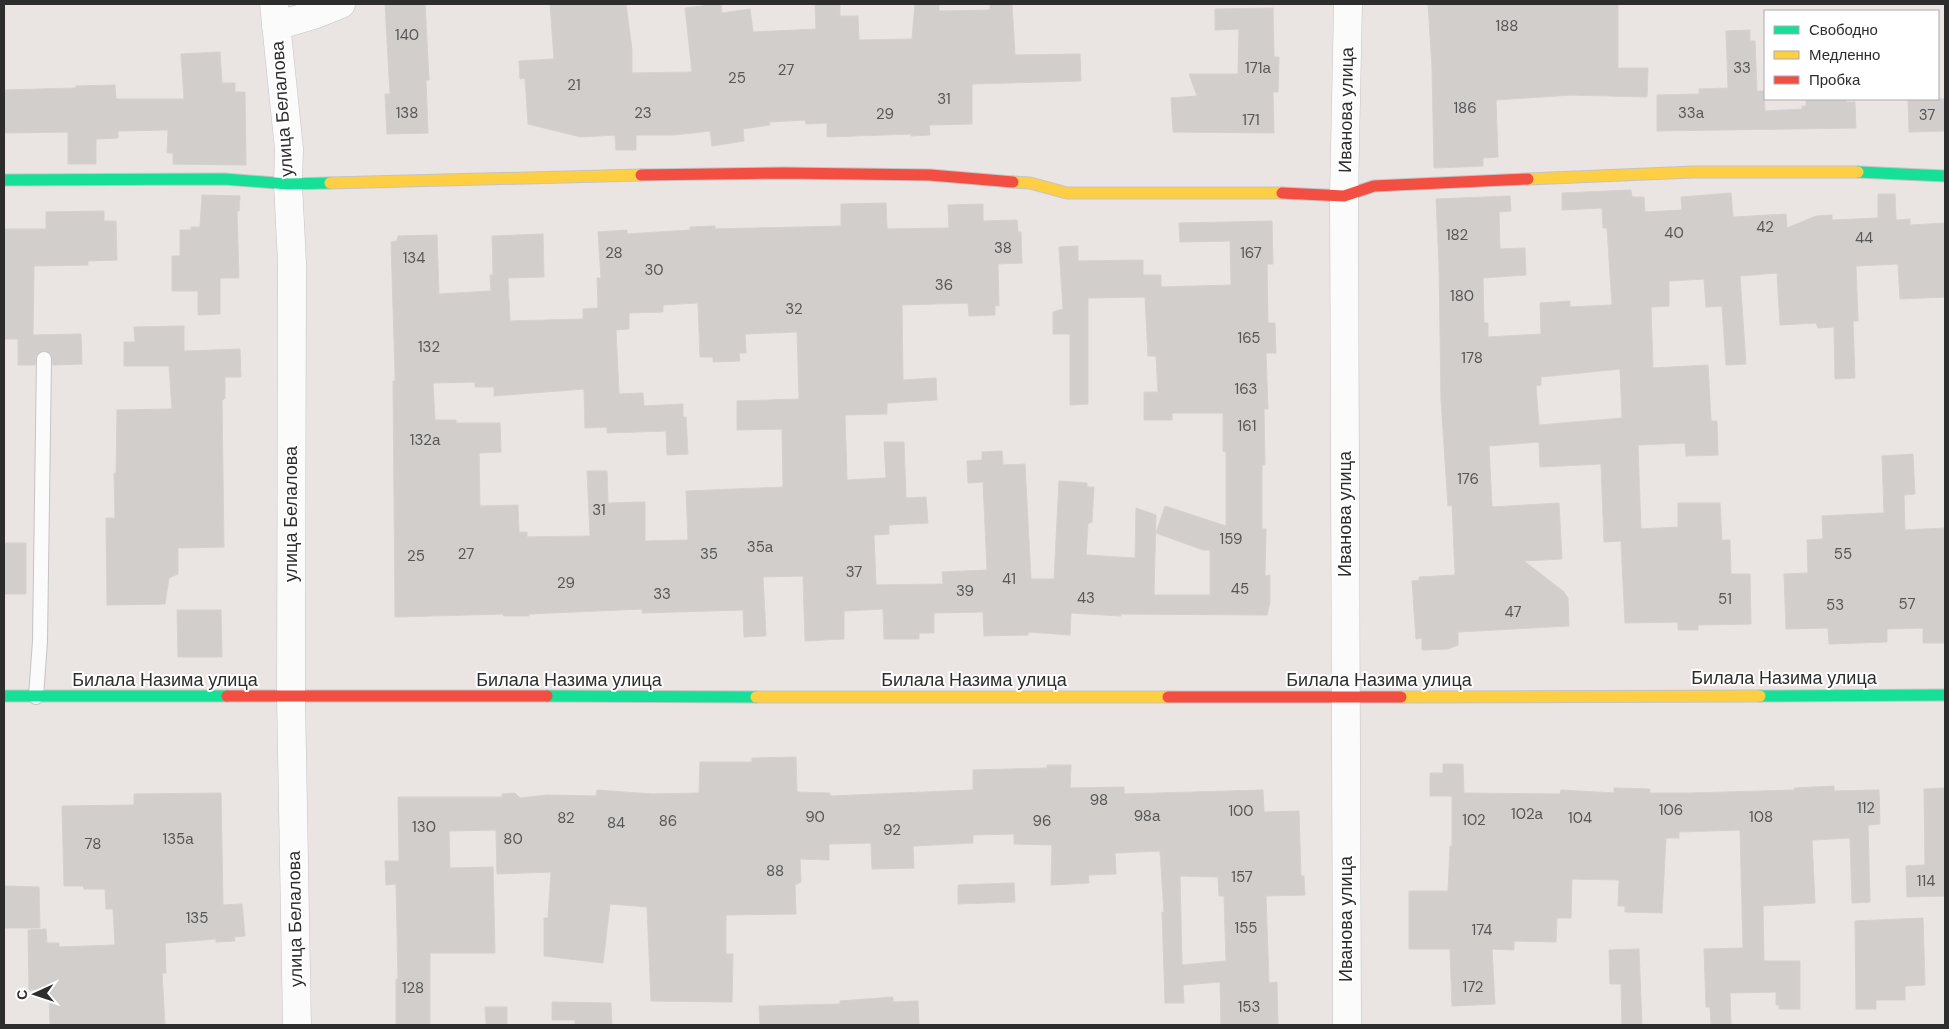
<svg xmlns="http://www.w3.org/2000/svg" width="1949" height="1029" font-family="'DM Sans',sans-serif">
<style>
.building{fill:#d1cecc;stroke:#d5d1cf;fill-rule:evenodd}
.lines{fill:none;stroke-linecap:round;stroke-linejoin:round}
.lane-casing{stroke:#c5c3c3;stroke-width:16}
.street-casing{stroke:#c5c3c3;stroke-width:29}
.fast-casing{stroke:#c5c3c3;stroke-width:13}
.slow-casing{stroke:#c5c3c3;stroke-width:13}
.jam-casing{stroke:#c5c3c3;stroke-width:13}
.lane{stroke:#fcfbfb;stroke-width:14}
.street{stroke:#fcfbfb;stroke-width:28}
.fast{stroke:#16e098;stroke-width:11}
.slow{stroke:#ffcf43;stroke-width:11}
.jam{stroke:#f24e42;stroke-width:11}
.labels{text-anchor:middle;stroke-width:4;stroke-linejoin:round;paint-order:stroke}
.number-label{font-size:15px;fill:#575656}
.street-label{font-size:18px;fill:#2d2d2d;stroke:#fff}
</style>
<rect width="100%" height="100%" fill="#eae5e3"/>
<path class="building" d="M385 4H425L429 80H426L428 133 387 134 385 94H390Z
M550 4H626L632 50V73L692 72 685 8 702 6V4H721L722 13 750 9 753 32 816 29 815 4H840V16H858L859 40 912 39 915 4H939V11L990 10V4H1012L1015 55 1080 54 1081 81 972 84V124L929 125 930 135 911 136V134L827 137V123L806 124 805 120 769 122 770 125 743 129 744 141 712 146 710 131 674 135H636V150H616L615 135 581 137 528 124 525 78 520 79 519 61 554 59Z
M1428 4H1618V68H1648L1647 97 1572 95 1496 100 1498 157 1483 158V166L1434 168 1432 67Z
M1273 8 1274 57H1279L1278 92H1273L1274 133 1173 132 1171 98 1197 96 1189 74H1238L1239 29 1215 30V9Z
M1750 30V41H1755L1757 91H1764L1765 111 1802 109V106H1806V99H1846V102H1855L1856 128 1657 131V95L1699 94V89L1728 88 1726 31Z
M220 52 222 83H235V92H245L246 165 173 164V153H167L168 130 118 131V138L96 139V164H68V132L4 133V90L76 88V86L115 85 116 99H184L181 54Z
M1908 99H1945V131L1909 132Z
M1631 190 1632 197H1644L1645 212 1682 210 1681 197 1731 193 1733 217 1786 214 1787 228 1816 216 1832 215V220L1878 218V194H1895L1896 220 1910 219V225L1945 223V297L1900 299 1898 264 1856 266 1858 321H1853L1855 378 1835 379 1834 327 1818 328 1816 323 1780 325 1777 273 1740 276 1746 364 1726 365 1722 306 1706 307 1704 279 1669 281V306L1651 307 1653 368 1708 365 1711 421H1717L1718 455 1686 456 1685 443 1638 445 1641 529 1678 527V503H1720L1722 540H1730L1731 574H1750L1751 624 1698 625V630H1678V622L1625 623 1621 541 1604 542 1601 464 1540 467 1539 442 1489 446 1492 507 1559 503 1562 559 1524 561 1563 591 1568 598 1569 626 1458 632V645L1448 649 1422 650V638L1416 639 1412 581 1419 580V577L1455 575 1452 505 1448 506 1441 400 1439 264 1436 199 1510 196 1511 211 1499 212 1500 249 1525 248 1526 275 1483 278 1484 323H1488V337L1541 334 1540 303 1570 301V307L1612 305 1607 228H1603L1602 208 1562 210V193ZM1620 369 1622 418 1539 425 1536 386 1541 385V377Z
M202 195 240 196 239 211H237L239 278H220V314L198 315V291H172V256H180V230H191V227H200Z
M886 203 887 229 949 228 948 205 983 204V221L1017 220 1018 232H1021L1022 263 998 264 999 306 995 305V315L969 316 968 303 902 305 903 380 936 378 937 400 887 403V414L845 415 847 480 886 478 884 442H904L906 498 926 497 928 523 889 525V534L874 535 876 585 943 584 942 572 987 570 983 482 968 483 967 461 982 460V452L1002 451 1003 465 1025 464 1031 579H1054L1059 481 1087 483V487H1094L1092 522 1088 524 1086 555 1135 558 1136 508 1156 515 1154 595H1210V550H1203L1156 533 1165 506 1226 526V452L1223 451V413H1172V420H1144V392H1158L1156 356H1148L1145 297 1088 298V404L1070 405V334H1053V312L1063 309 1059 247 1078 246V261L1143 260V275H1161V287L1231 285 1230 241 1180 242 1179 223 1272 221 1273 264H1267L1268 323H1275L1276 353H1266L1268 409H1264L1265 465H1262V529H1266L1265 576 1270 575V602L1267 615 1121 614V616L1071 613 1070 635 1028 632V635L984 636 983 612 934 613V633H919V639H884L883 609 844 611V639L805 641 803 576 763 577 766 636 744 637 743 610 642 613V609L529 614V616H504L503 614 395 617 393 381H395V374L391 242 397 241 398 236 437 235 439 294 491 291 490 275H493L492 236 543 234 544 277 508 278 510 321 583 319V309L598 308 597 278H601L598 232 627 230V234L690 230V227L715 226V229L841 226V204ZM698 303 700 357H713V362L740 361 739 353H746L745 334 797 332 799 399 737 401V430L782 429 783 487 686 491 688 540 645 541V502L608 503 607 471H587L590 536 527 537V532H519L518 505 480 506 479 453 501 452 500 423H456V420H435L433 383 475 382V387H494V396L584 389 585 428 607 427V433L666 431 667 455 688 454 686 417H683V404L644 406 643 393 619 394 616 330 629 329V313L663 312V305Z
M104 211V221H116L117 260 88 261V265L34 266 33 335 81 334 82 364 53 365 51 354 44 350 36 355 35 365H18V339H4V229H46V212Z
M184 326V351L240 349 241 377H225V398L222 401 224 547 178 548V574L169 578 165 604 107 605 106 518H115L114 473H116L117 410 172 409 169 366H124V342H135L134 327Z
M1913 454 1915 494 1904 495 1905 530 1945 528V643H1923V628L1887 629V642L1829 644 1828 628 1786 629 1784 574 1808 573 1807 540 1823 539 1822 516 1884 513 1882 456Z
M4 543H26V594H4Z
M177 610H221L222 657H178Z
M796 757 797 792 830 793V796L973 790V770L1047 768V765H1071L1070 788 1124 787V794L1263 790 1264 812 1299 811 1301 876H1304L1305 895 1266 896 1269 983 1277 982 1278 1025H1221L1220 982 1183 985 1184 1003H1165L1162 912H1164L1160 851 1115 853 1116 874 1088 875 1089 883 1051 885 1052 845 1014 844V834L973 835V843L913 846 914 868 872 869 871 843 829 844V860L800 859 801 882 795 885 796 914 726 915V954H733L732 1002 651 1001 647 907 610 904 603 963 544 956V918H548L551 872 497 874 496 830 449 831 450 868 493 867 495 953H430V1025H396V979H398L396 884 386 885 385 861H399L398 797H502V794L515 793 520 798 547 795 596 796 597 790 652 794 699 793 700 762H752V758ZM1180 876 1218 877 1219 896H1224L1226 961 1182 965Z
M1443 764H1463L1464 793 1560 794 1561 790 1614 793V788L1650 789V793H1689L1795 790 1794 788 1834 786V791L1879 790 1880 824 1868 825 1870 902 1852 903 1850 838 1812 840 1815 903 1763 906 1764 961H1800V1009H1779V1005H1776V992L1730 993 1731 1025H1711L1710 1007H1706L1704 949 1743 948 1740 830 1679 832V838H1666L1662 913 1625 912V906H1618L1619 880 1572 879 1571 918H1557L1556 942 1514 941V950L1492 949 1495 1004 1452 1006 1450 949H1409V891H1448L1450 846H1452V796H1430V773H1443Z
M1945 788V896L1907 897 1906 866 1925 865 1924 789Z
M221 793 223 905 242 904 245 936 234 937 235 941 216 942V939L165 943 166 973H162L165 1025H50L49 995H47V989L29 990 28 930 46 929 47 943H59V947L115 945 113 909H106L105 889H84L83 886H64L62 806 134 805V794Z
M1014 883 1015 902 958 904V885Z
M4 886 39 887 40 928H4Z
M1923 918 1925 985 1905 986V1000H1876V1009H1856L1855 921Z
M1639 949 1642 1025H1622L1621 984H1610L1609 950Z
M893 997V1002L918 1001 919 1025H760L759 1006 840 1004V1001Z
M552 1002 611 1003 612 1025H575V1020H552Z
M485 1007H507V1025H486Z"/>
<g class="lines">
<defs>
<path id="lane" d="M36 697 40 641 44 359"/>
<path id="street" d="M274 4 289 149 288 184 292 263 291 698 297 1025
M276 26 316 14 341 4
M1347 1025 1344 196 1348 4"/>
<path id="fast" d="M1858 172 1945 176
M4 180 224 179 288 184 330 183
M4 696H227
M547 696 756 697
M1760 696 1945 695"/>
<path id="slow" d="M1528 179 1693 172H1858
M1013 182 1030 183 1067 193H1282
M330 183 641 175
M756 697H1168
M1401 697 1760 696"/>
<path id="jam" d="M641 175 784 173 930 175 1013 182
M1282 193 1344 196 1374 186 1528 179
M227 696H547
M1168 697H1401"/>
</defs>
<use href="#lane" class="lane-casing"/>
<use href="#street" class="street-casing"/>
<use href="#fast" class="fast-casing"/>
<use href="#slow" class="slow-casing"/>
<use href="#jam" class="jam-casing"/>
<use href="#lane" class="lane"/>
<use href="#street" class="street"/>
<use href="#fast" class="fast"/>
<use href="#slow" class="slow"/>
<use href="#jam" class="jam"/>
</g>
<g class="labels">
<g class="number-label">
<text x="1507" y="31">188</text>
<text x="407" y="40">140</text>
<text x="1258" y="73">171а</text>
<text x="1742" y="73">33</text>
<text x="786" y="75">27</text>
<text x="737" y="83">25</text>
<text x="574" y="90">21</text>
<text x="944" y="104">31</text>
<text x="1465" y="113">186</text>
<text x="407" y="118">138</text>
<text x="643" y="118">23</text>
<text x="1691" y="118">33а</text>
<text x="885" y="119">29</text>
<text x="1927" y="120">37</text>
<text x="1251" y="125">171</text>
<text x="1765" y="232">42</text>
<text x="1674" y="238">40</text>
<text x="1457" y="240">182</text>
<text x="1864" y="243">44</text>
<text x="1003" y="253">38</text>
<text x="614" y="258">28</text>
<text x="1251" y="258">167</text>
<text x="414" y="263">134</text>
<text x="654" y="275">30</text>
<text x="944" y="290">36</text>
<text x="1462" y="301">180</text>
<text x="794" y="314">32</text>
<text x="1249" y="343">165</text>
<text x="429" y="352">132</text>
<text x="1472" y="363">178</text>
<text x="1246" y="394">163</text>
<text x="1247" y="431">161</text>
<text x="425" y="445">132а</text>
<text x="1468" y="484">176</text>
<text x="599" y="515">31</text>
<text x="1231" y="544">159</text>
<text x="760" y="552">35а</text>
<text x="466" y="559">27</text>
<text x="709" y="559">35</text>
<text x="1843" y="559">55</text>
<text x="416" y="561">25</text>
<text x="854" y="577">37</text>
<text x="1009" y="584">41</text>
<text x="566" y="588">29</text>
<text x="1240" y="594">45</text>
<text x="965" y="596">39</text>
<text x="662" y="599">33</text>
<text x="1086" y="603">43</text>
<text x="1725" y="604">51</text>
<text x="1907" y="609">57</text>
<text x="1835" y="610">53</text>
<text x="1513" y="617">47</text>
<text x="1099" y="805">98</text>
<text x="1866" y="813">112</text>
<text x="1671" y="815">106</text>
<text x="1241" y="816">100</text>
<text x="1527" y="819">102а</text>
<text x="1147" y="821">98а</text>
<text x="815" y="822">90</text>
<text x="1761" y="822">108</text>
<text x="566" y="823">82</text>
<text x="1580" y="823">104</text>
<text x="1474" y="825">102</text>
<text x="668" y="826">86</text>
<text x="1042" y="826">96</text>
<text x="616" y="828">84</text>
<text x="424" y="832">130</text>
<text x="892" y="835">92</text>
<text x="178" y="844">135а</text>
<text x="513" y="844">80</text>
<text x="93" y="849">78</text>
<text x="775" y="876">88</text>
<text x="1242" y="882">157</text>
<text x="1926" y="886">114</text>
<text x="197" y="923">135</text>
<text x="1246" y="933">155</text>
<text x="1482" y="935">174</text>
<text x="1473" y="992">172</text>
<text x="413" y="993">128</text>
<text x="1249" y="1012">153</text>
</g>
<g class="street-label">
<text transform="translate(282 109) rotate(-94)" y="6">улица Белалова</text>
<text transform="translate(1346 110) rotate(-89)" y="6">Иванова улица</text>
<text transform="translate(291 514) rotate(-90)" y="6">улица Белалова</text>
<text transform="translate(1345 514) rotate(-90)" y="6">Иванова улица</text>
<text x="1784" y="684">Билала Назима улица</text>
<text x="165" y="686">Билала Назима улица</text>
<text x="569" y="686">Билала Назима улица</text>
<text x="974" y="686">Билала Назима улица</text>
<text x="1379" y="686">Билала Назима улица</text>
<text transform="translate(295 919) rotate(-91)" y="6">улица Белалова</text>
<text transform="translate(1346 919) rotate(-90)" y="6">Иванова улица</text>
</g>
</g>
<rect width="1949" height="1029" fill="none" stroke="#2d2d2d" stroke-width="10"/>
<rect x="1764" y="10" width="175" height="90" fill="#ffffff" stroke="#ababab"/>
<rect x="1774" y="26" width="25" height="8" fill="#16e098" stroke="#ababab"/>
<text x="1809" y="35" font-size="15" fill="#2d2d2d">Свободно</text>
<rect x="1774" y="51" width="25" height="8" fill="#ffcf43" stroke="#ababab"/>
<text x="1809" y="60" font-size="15" fill="#2d2d2d">Медленно</text>
<rect x="1774" y="76" width="25" height="8" fill="#f24e42" stroke="#ababab"/>
<text x="1809" y="85" font-size="15" fill="#2d2d2d">Пробка</text>
<g transform="translate(35 994) rotate(267)" stroke="#ffffff" stroke-width="4" paint-order="stroke">
<path d="M0-4L9 19L0 12L-9 19Z" fill="#2d2d2d"/>
<text y="-8" font-size="14" font-weight="bold" text-anchor="middle" fill="#2d2d2d">С</text>
</g>
</svg>
